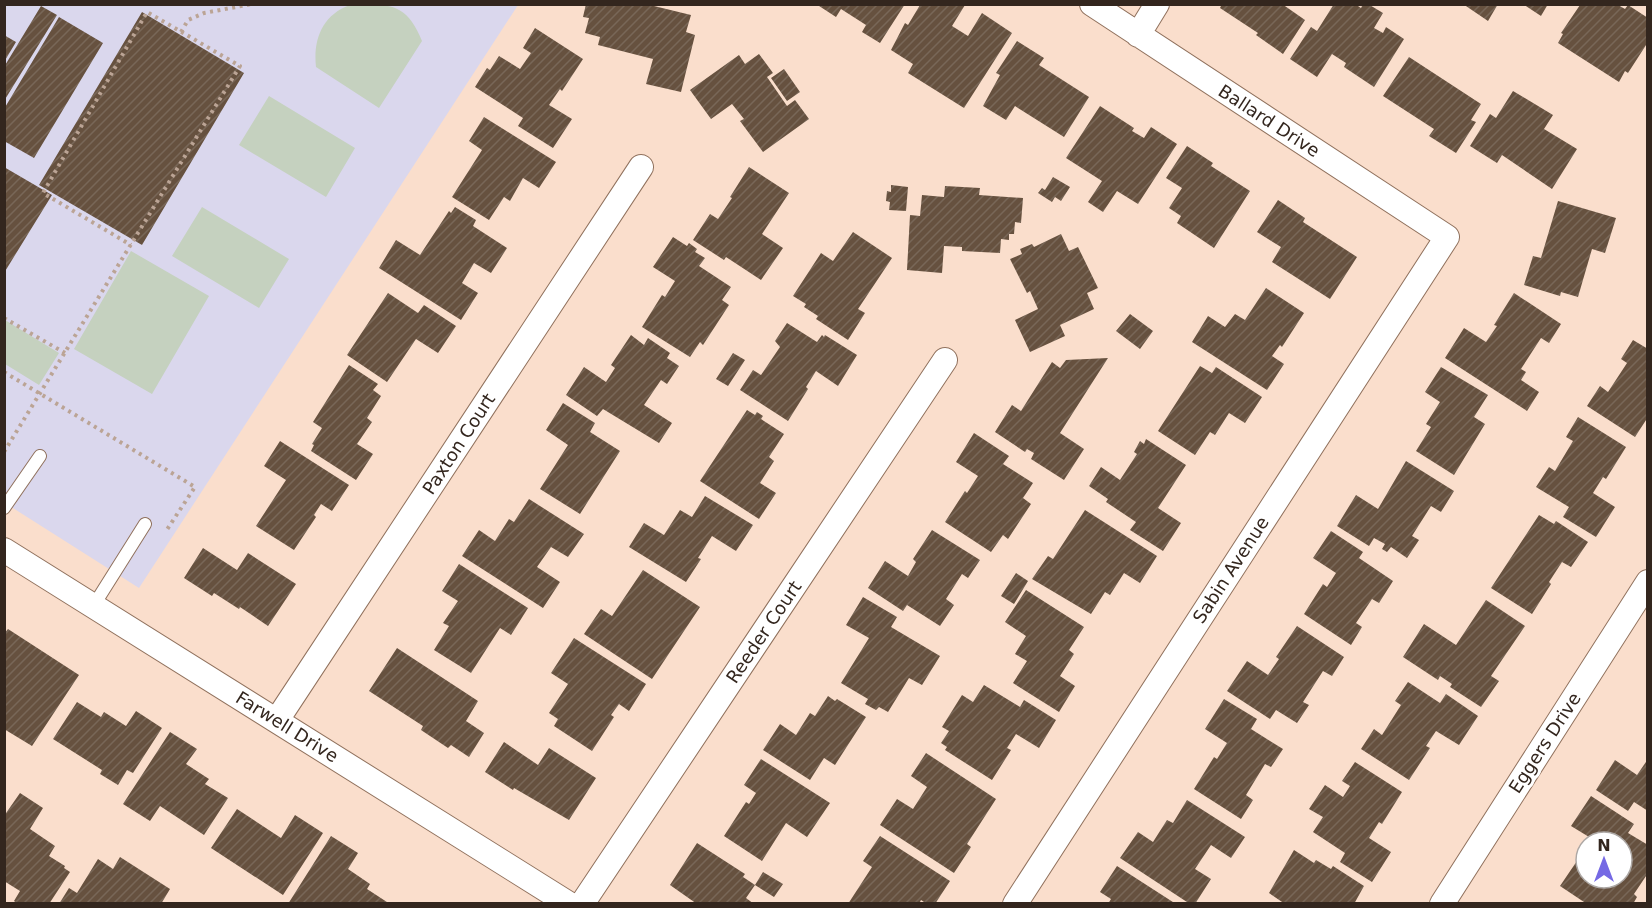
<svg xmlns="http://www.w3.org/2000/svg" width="1652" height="908" font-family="'DejaVu Sans',sans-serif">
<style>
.education{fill:#dad7ed}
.green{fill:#c5d1bf}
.building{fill:url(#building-hatch)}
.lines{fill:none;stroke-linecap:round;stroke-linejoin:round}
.lane-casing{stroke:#90715d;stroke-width:14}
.street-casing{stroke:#90715d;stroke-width:26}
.path{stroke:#bba495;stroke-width:4;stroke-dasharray:3 4.5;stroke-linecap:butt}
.lane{stroke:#fff;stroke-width:12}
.street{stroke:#fff;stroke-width:24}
.labels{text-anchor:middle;stroke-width:6;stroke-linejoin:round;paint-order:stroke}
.street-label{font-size:18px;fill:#33261e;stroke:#fff}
</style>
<defs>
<pattern id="building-hatch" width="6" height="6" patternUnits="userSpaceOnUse" patternTransform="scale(1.5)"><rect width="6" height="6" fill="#66513f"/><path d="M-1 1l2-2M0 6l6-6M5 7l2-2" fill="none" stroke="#786758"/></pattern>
</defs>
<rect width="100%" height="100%" fill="#fadecc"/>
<path class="education" d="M4 5H518L139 588 5 503Z"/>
<path class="green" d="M350 5C387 4 406 1 422 41L379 108 316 67C313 40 322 15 350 5Z
M269 96 355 148 326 197 239 145Z
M202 207 289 259 259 308 172 256Z
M131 251 209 296 152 394 74 349Z
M5 320 59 353 39 385 5 364Z"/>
<path class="building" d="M586 4H654V6L691 15 686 32 695 35 681 92 646 84 653 59 598 45 600 37 585 33 589 18 583 17Z
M816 4H905L880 43 862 32 866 25 841 9 836 17Z
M1222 4H1282L1305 20 1283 54 1256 35 1258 33 1220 8Z
M1334 4H1355L1361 8 1363 4H1368L1383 13 1374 28 1383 33 1386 27 1404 39 1374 87 1344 67 1346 63 1332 54 1317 77 1290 59 1311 27 1317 31Z
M1463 4H1498L1488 21Z
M1523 4H1548L1541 16Z
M920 5H965L952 26 968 36 982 13 1012 33 964 108 908 73 913 64 891 50 905 23 908 25Z
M1580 5H1618L1625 9 1628 5 1648 18V42L1628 73 1625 71 1619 82 1558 43 1563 34 1561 33Z
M41 6 57 15 4 101V67Z
M142 12 244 73 142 245 39 185Z
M59 17 103 43 34 158 4 141V109Z
M535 28 583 59 562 91 560 89 549 105 572 119 553 148 518 126 523 118 475 87 487 68 490 70 499 56 520 69 531 53 523 48Z
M4 35 16 42 4 62Z
M1017 41 1044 58 1039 65 1089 97 1064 137 1015 106 1006 120 983 106 1000 75 996 73Z
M759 54 773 73 767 77 787 106 795 100 809 119 763 152 740 121 744 119 732 104 711 119 690 90 739 55 745 64Z
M1409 57 1481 104 1471 120 1476 122 1456 153 1429 136 1434 129 1383 96Z
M784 69 800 92 787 101 771 78Z
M1513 91 1553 115 1544 129 1577 149 1552 189 1502 155 1497 163 1470 146 1490 114 1496 118Z
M1100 106 1134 128 1132 131 1144 138 1151 127 1177 144 1138 204 1117 191 1103 212 1088 202 1102 181 1066 158Z
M484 117 556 162 539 188 523 178 510 201 504 197 489 220 452 197 482 150 469 141Z
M1187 146 1213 163 1211 166 1250 191 1214 248 1177 223 1181 216 1169 208 1182 188 1166 178Z
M4 167 52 195 4 273Z
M749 167 789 193 762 234 783 248 761 280 726 257 724 260 693 240 710 214 718 219 732 198 730 197Z
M1053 177 1070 187 1061 201 1055 197 1052 202 1038 193 1042 188 1045 190Z
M891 185 908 187 906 211 889 210 890 202 886 201 887 191 891 192Z
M945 186 980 188 979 195 1023 198 1021 223 1015 222 1014 234H1009V240L1001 239 1000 253 962 251V247L944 246 942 273 907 270 910 215 920 216 922 195 944 197Z
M1278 200 1305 218 1303 222 1357 257 1330 299 1272 262 1281 247 1257 232Z
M1558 201 1616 218 1605 253 1592 249 1578 297 1561 292 1560 296 1524 285 1533 256 1541 258Z
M455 207 476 220 473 226 507 248 491 273 474 263 462 283 478 293 461 320 379 268 396 240 420 255 449 211 451 213Z
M853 232 892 258 858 309 865 313 848 340 816 319 818 316 804 307 806 304 793 296 821 253 833 261Z
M1061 234 1069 251 1078 247 1098 288 1087 293 1094 309 1060 325 1065 336 1030 352 1015 320 1038 309 1030 291 1027 293 1010 259 1022 254 1020 249 1032 244 1034 247Z
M673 237 687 246 689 243 697 249 695 252 705 258 699 266 731 287 722 300 729 305 703 345 700 342 690 357 642 327 662 295 665 297 675 281 653 267Z
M1266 288 1304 313 1282 347 1280 345 1272 356 1284 364 1267 390 1192 342 1208 316 1225 327 1235 314 1245 320Z
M388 293 418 313 424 305 456 326 438 353 416 339 387 382 347 355Z
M1514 293 1561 324 1549 343 1541 338 1521 369 1526 372 1521 380 1539 392 1527 411 1445 358 1464 328 1486 342 1497 326 1494 325Z
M1130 314 1153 331 1140 349 1116 331Z
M787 323 817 342 822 335 824 337 825 335 857 355 838 386 816 371 806 387 808 389 788 421 740 390 753 370 761 375 780 347 775 341Z
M631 335 644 345 648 338 670 353 667 358 679 366 667 384 661 380 644 405 672 423 659 443 603 409 597 416 566 395 584 367 606 382 615 368 611 365Z
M1633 340 1648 349V417L1635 437 1587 406 1600 386 1608 392 1627 363 1621 359Z
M733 353 745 360 728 386 716 379Z
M1108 358 1060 433 1084 449 1064 480 1031 459 1034 453 1027 449 1025 452 995 432 1012 405 1021 411 1052 362 1060 368 1066 360Z
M349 365 378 384 373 390 381 396 367 418 372 422 357 444 373 454 356 480 311 451 314 445 312 444 322 428 313 422Z
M1200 366 1212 373 1216 367 1262 397 1245 423 1229 413 1215 435 1210 432 1195 455 1158 431Z
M1441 367 1488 395 1474 417 1485 424 1454 475 1416 451 1431 427 1426 424 1440 402 1425 392Z
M563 403 595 423 590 432 620 451 580 514 540 489 568 445 546 430Z
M747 410 755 415 757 412 763 416 761 419 784 434 769 457 774 461 760 483 776 493 759 519 700 481Z
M1578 417 1626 447 1606 479 1603 477 1593 493 1615 507 1596 537 1563 517 1569 507 1536 487 1549 467 1555 471 1573 441 1566 437Z
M974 433 1009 456 1003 464 1033 483 1023 498 1031 504 1008 539 1003 535 991 552 945 522 965 491 967 493 978 476 956 462Z
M1146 439 1186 465 1158 508 1181 523 1163 551 1130 530 1136 522 1106 502 1108 499 1089 486 1101 467 1120 480 1137 454 1134 452 1140 441 1144 444Z
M280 441 349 485 332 511 321 504 314 515 316 517 294 550 256 526 286 480 264 466Z
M1406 461 1454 491 1441 512 1431 506 1412 536 1419 540 1407 558 1391 547 1387 552 1382 549 1385 544 1374 538 1369 546 1337 526 1356 495 1378 509Z
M705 496 753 525 736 551 712 536 698 558 701 559 686 582 629 547 644 523 664 535 680 510 692 517Z
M529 499 584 534 568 557 551 547 537 567 560 582 543 608 462 556 479 530 495 541 509 519 514 522Z
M1085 510 1157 556 1140 583 1124 573 1110 595 1105 592 1091 614 1032 579 1048 556 1053 559Z
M1539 515 1554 524 1556 521 1588 542 1571 567 1562 562 1549 582 1551 584 1532 614 1491 588Z
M932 530 980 560 968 578 962 574 946 599 954 605 940 626 907 605 903 611 868 588 885 561 908 576 916 562 913 559Z
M1331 531 1363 552 1359 558 1393 581 1379 603 1372 599 1356 623 1362 627 1351 645 1304 614 1323 584 1327 587 1336 573 1313 558Z
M203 548 237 570 248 553 296 584 268 626 240 607 239 609 214 593 212 596 184 578Z
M459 564 528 608 511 635 500 628 471 673 434 650 449 626 443 623 458 601 442 591Z
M643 570 700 607 652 679 584 634 601 609 612 616Z
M1016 573 1028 581 1014 604 1001 596Z
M1026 590 1084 627 1069 650 1074 654 1060 676 1075 686 1059 712 1013 683 1027 661 1015 654 1026 636 1005 622Z
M863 597 897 617 891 627 940 656 922 685 909 678 888 712 879 707 876 710 865 704 868 699 841 683 869 638 846 625Z
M1486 600 1525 626 1491 676 1499 681 1481 707 1450 687 1452 684 1440 676 1438 680 1403 657 1424 624 1456 645Z
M1297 626 1344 657 1332 676 1323 671 1303 702 1309 705 1297 723 1276 710 1270 719 1227 691 1247 661 1268 675 1279 659 1276 657Z
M8 629 79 675 32 746 4 729V634Z
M574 638 646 684 629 711 619 704 611 715 614 717 592 751 554 726 558 719 549 713 568 684 551 673Z
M397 648 478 701 466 721 484 733 469 757 451 745 448 748 421 730 423 726 369 691Z
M1408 682 1440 703 1446 694 1478 716 1459 745 1436 731 1426 746 1430 748 1409 780 1361 749 1374 729 1382 735 1401 705 1395 701Z
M984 685 1020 707 1024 700 1056 720 1039 748 1016 734 1007 748 1011 750 992 780 945 750 947 747 941 743 949 731 942 727 962 695 973 702Z
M828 696 835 701 837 699 866 717 835 765 824 758 810 780 763 750 780 724 796 735 810 713 815 716Z
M1224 699 1257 719 1251 729 1283 749 1271 767 1265 764 1246 795 1253 800 1241 819 1194 789 1214 757 1217 759 1227 743 1205 729Z
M77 702 101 717 104 712 126 726 136 711 162 728 133 773 127 770 118 785 100 774 102 770 53 739Z
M170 732 197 749 186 764 209 779 205 784 228 798 204 835 160 806 150 821 123 804Z
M504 742 538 765 549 748 596 778 569 820 514 788 513 790 485 772Z
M926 753 996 799 967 844 971 847 954 873 880 825 897 799 913 809 927 787 911 776Z
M761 759 830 803 807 837 786 823 762 861 724 836 746 802 749 804 756 793 744 785Z
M1648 759V811L1634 802 1628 811 1596 790 1615 760 1637 775Z
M1355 762 1402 792 1382 824 1379 822 1369 838 1391 852 1372 882 1340 862 1345 853 1313 832 1323 817 1309 809 1325 785 1343 797 1350 786 1342 781Z
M20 793 43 808 30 829 55 846 49 856 65 866 64 868 70 872 49 904H18L14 901 20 891 4 881V816Z
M1591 796 1634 824 1628 833 1648 845V873L1634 894 1637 897 1633 904 1617 902 1616 904H1587L1560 886 1581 855 1584 856 1586 853V878H1622V842H1593L1594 840 1571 826Z
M1187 800 1245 837 1231 858 1211 845 1195 869 1211 879 1195 904H1190L1120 858 1138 832 1153 842 1167 820 1173 823Z
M237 809 281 838 295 815 323 833 283 895 211 848Z
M331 836 358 853 348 869 370 884 367 889 390 904H288Z
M880 836 950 881 935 904H927L921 900 919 904H848L872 867 863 861Z
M697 843 745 874 743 877 755 885 746 898 754 904H697L670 885Z
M1294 850 1314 863 1316 860 1331 869 1333 866 1364 886 1354 904H1285L1269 893Z
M120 857 170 889 161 904H59L69 888 77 893 98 859 113 869Z
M1117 866 1176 904H1108L1111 899 1100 892Z
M763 872 783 884 774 897 755 885Z"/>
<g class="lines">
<defs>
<path id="lane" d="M4 508 40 456
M94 605 145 524"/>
<path id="street" d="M1138 35 1157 4
M4 550 569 904
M277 720 641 167
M582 904 945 360
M1015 904 1447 237 1092 4
M1442 904 1648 582"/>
</defs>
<use href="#lane" class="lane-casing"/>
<use href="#street" class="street-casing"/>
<path class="path" d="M181 32 188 20 204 13 252 4
M4 318 65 353
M4 372 195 487 166 531
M4 452 240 66 147 12 43 193 131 245"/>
<use href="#lane" class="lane"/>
<use href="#street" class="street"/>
</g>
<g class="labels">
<g class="street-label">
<text transform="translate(1269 121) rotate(33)" y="6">Ballard Drive</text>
<text transform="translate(459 444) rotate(-57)" y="6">Paxton Court</text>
<text transform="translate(1231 570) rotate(-57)" y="6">Sabin Avenue</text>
<text transform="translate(764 632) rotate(-56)" y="6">Reeder Court</text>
<text transform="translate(287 727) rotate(32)" y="6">Farwell Drive</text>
<text transform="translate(1545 743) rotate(-57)" y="6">Eggers Drive</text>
</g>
</g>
<rect width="1652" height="908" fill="none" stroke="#33261e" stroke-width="12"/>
<g transform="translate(1604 860)"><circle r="28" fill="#ffffff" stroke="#ada8a5" stroke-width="1.5"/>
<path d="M0-4.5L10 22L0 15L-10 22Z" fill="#7569e4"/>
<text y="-9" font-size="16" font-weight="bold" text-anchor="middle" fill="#33261e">N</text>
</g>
</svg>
